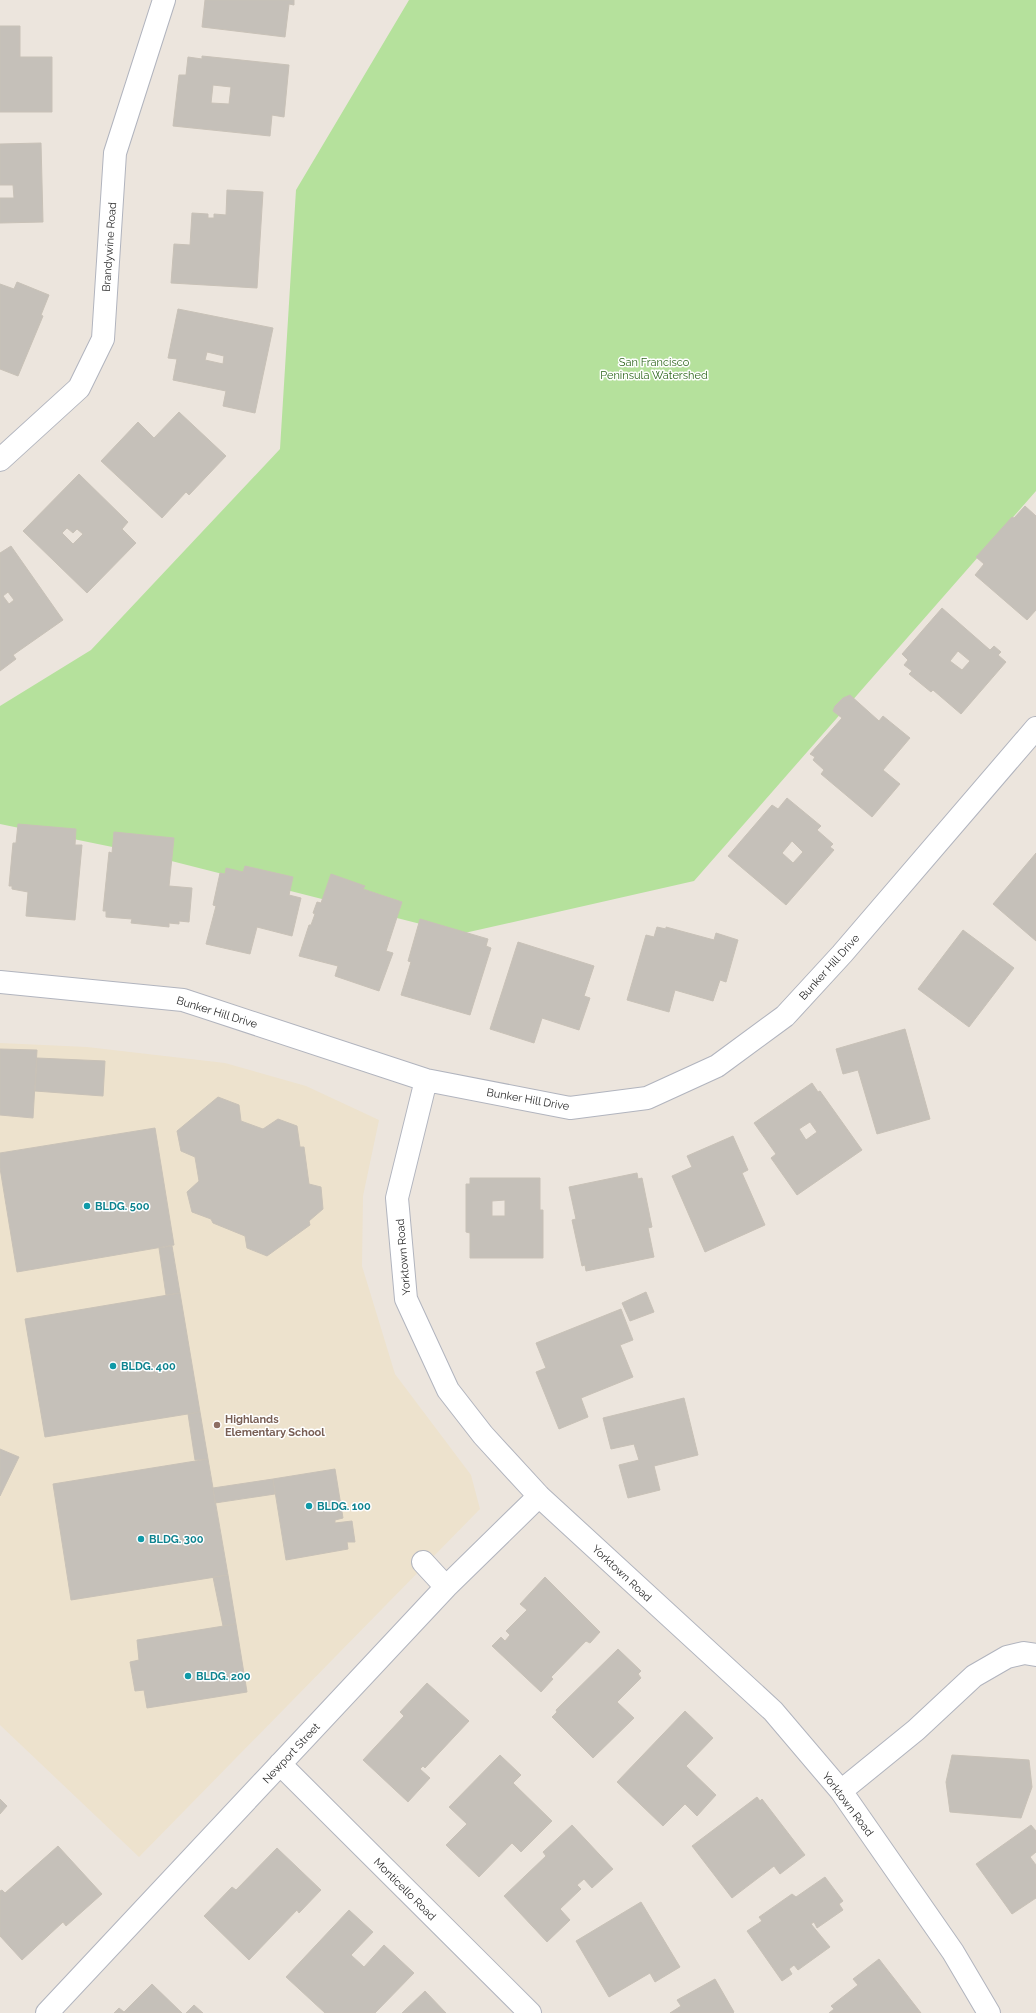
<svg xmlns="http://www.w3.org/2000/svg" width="1036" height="2013" font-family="Raleway,sans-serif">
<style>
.education{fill:#ede2cd}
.park{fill:#b5e19c}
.building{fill:#c5c0b9;stroke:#c8c1b7;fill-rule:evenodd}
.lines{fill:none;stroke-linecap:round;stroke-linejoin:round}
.minor-casing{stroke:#b1b4be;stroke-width:24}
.minor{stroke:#fff;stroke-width:22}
.culture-dot{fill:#0f9aa8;stroke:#fff;stroke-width:1.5}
.education-dot{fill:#8d6e63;stroke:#fff;stroke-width:1.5}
.labels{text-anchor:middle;stroke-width:3;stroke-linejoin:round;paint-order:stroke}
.street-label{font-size:11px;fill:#2b2b2b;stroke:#fff}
.park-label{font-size:11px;fill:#2e661d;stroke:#fff}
.culture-label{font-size:11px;font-weight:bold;fill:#0d838f;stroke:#fff;text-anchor:start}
.education-label{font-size:11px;font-weight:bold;fill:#785e54;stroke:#fff;text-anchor:start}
</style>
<rect width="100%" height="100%" fill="#ece5dd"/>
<path class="education" d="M0 1043 87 1047 225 1063 306 1086 379 1120 363 1196 362 1266 395 1374 471 1475 480 1509 139 1857 0 1725Z"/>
<path class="park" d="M409 0H1036V491L694 881 460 934 132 851 0 824V706L91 650 280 449 296 190Z"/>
<path class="building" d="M205 0H294V5L289 4 285 37 202 27Z
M0 26H20V57H52V112H0Z
M202 56 289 65 284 117 272 115 270 136 173 126 179 75H186L188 57 202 59ZM213 85 231 87 229 104 211 103Z
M41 143 43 222 0 223V198H14L13 185H0V144Z
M227 190 263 192 257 288 171 283 174 244 190 245 192 213 208 214V218H214V214L226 215Z
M17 282 49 295 41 315 43 316 18 376 0 369V284L14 289Z
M178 309 273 328 255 413 223 406 226 391 173 380 177 359 168 358ZM207 352 224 356 223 364 205 360Z
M179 412 226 456 189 495 186 492 162 518 101 461 138 422 154 438Z
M79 474 128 522 122 529 136 543 87 593 23 531ZM67 528 73 533 77 529 83 534 73 544 62 533Z
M1025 506 1036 516V610L1027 620 975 575 984 564 976 557 1012 517 1014 518Z
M11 546 63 620 13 655 16 659 0 671V553ZM8 592 14 600 9 604 3 596Z
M942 608 990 650 994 646 1001 652 998 655 1006 662 961 714 933 690 931 692 909 674 912 671 904 665 908 660 902 654ZM958 651 970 661 962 670 950 661Z
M850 695 879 721 883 716 910 738 883 770 900 784 872 817 821 774 824 770 813 760 815 757 810 754 842 718 833 711 835 706 843 698Z
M787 798 821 826 817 830 833 844 830 847 834 850 786 905 728 856 772 805 778 809ZM792 841 803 852 793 863 782 853Z
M18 824 76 829 75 845H82L75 920 26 916 28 892 12 889V886H9L13 843H16Z
M114 832 174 838 169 886 192 888 189 922 179 921V924L169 923V927L131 923 132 919 106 917V911H103L109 852 112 853Z
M1036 853V941L993 904Z
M245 866 293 877 289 895 301 898 292 936 257 927 250 954 206 944 216 906 213 905 220 873 225 874 226 868 243 872Z
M331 874 365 886 363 889 402 902 386 951 393 953 379 991 335 976 338 966 299 956 309 925H311L315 914 313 913 317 902 321 903Z
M420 919 488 939 486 946 491 948 470 1015 401 995 411 962 408 961Z
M657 927 666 929V927L714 940 716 933 738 940 726 982 720 980 713 1001 675 990 669 1012 627 1000 646 935 654 937Z
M963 930 1014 968 969 1027 918 989Z
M518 942 594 966 584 996 590 998 579 1030 542 1018 534 1043 490 1029Z
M905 1029 930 1119 877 1134 858 1070 843 1074 836 1049Z
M0 1049 37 1050 33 1118 0 1115Z
M37 1058 105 1061 103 1096 35 1091Z
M812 1083 818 1092 820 1091 862 1150 797 1195 771 1158 776 1154 754 1123ZM810 1122 817 1132 806 1140 799 1129Z
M218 1097 239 1105 241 1121 263 1129 278 1119 297 1126 300 1147H304L309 1184 321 1187 323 1209 309 1221 310 1225 267 1256 247 1248 245 1236 213 1223 211 1219 192 1212 187 1192 199 1181 195 1157 181 1151 177 1131Z
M155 1128 174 1245 17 1272 0 1168V1153Z
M733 1136 748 1170 742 1173 765 1225 705 1252 672 1176 692 1167 687 1156Z
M637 1173 638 1179 642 1178 652 1227 648 1228 654 1257 586 1271 585 1265 582 1266 572 1220 576 1219 569 1187Z
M470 1178H540V1210H543V1258H470V1233L466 1232V1184H470ZM505 1200V1216H492V1201Z
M172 1246 180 1293 166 1295 159 1248Z
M646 1292 654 1312 630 1321 622 1303Z
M180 1293 200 1412 45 1437 25 1319Z
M621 1309 633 1340 620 1345 633 1377 581 1398 588 1417 559 1429 536 1372 546 1368 536 1343Z
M684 1398 698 1455 654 1466 660 1490 628 1498 619 1465 639 1460 634 1444 611 1449 603 1418Z
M200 1412 208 1459 195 1460 188 1414Z
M0 1449 19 1457 0 1496Z
M208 1459 228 1575 71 1600 53 1484Z
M335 1469 343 1518 335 1520V1523L352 1521 355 1542H347L348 1549 286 1560 273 1479Z
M273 1479 275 1494 215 1503 213 1488Z
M228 1575 236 1624 223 1626 213 1577Z
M545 1577 600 1632 590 1643 586 1641 551 1677 553 1679 541 1692 492 1646 501 1637 505 1641 510 1635 506 1631 527 1610 520 1604Z
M236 1624 247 1692 147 1708 144 1690 135 1691 130 1662 139 1660 137 1640Z
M618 1649 641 1671 638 1674 641 1678 617 1702 634 1718 593 1758 552 1717 557 1712 556 1710Z
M427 1683 469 1721 425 1768 423 1766 420 1769 430 1778 408 1802 363 1760 404 1716 400 1712Z
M685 1711 713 1738 686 1766 716 1795 697 1816 685 1804 663 1826 617 1782Z
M500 1755 521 1775 513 1783 552 1821 521 1852 512 1843 479 1877 446 1845 467 1824 449 1807Z
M952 1755 1029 1760 1032 1787 1021 1818 950 1812 946 1782Z
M757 1797 760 1801 762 1799 805 1855 780 1874 774 1866 732 1898 692 1846Z
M0 1799 7 1806 0 1814Z
M572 1825 613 1869 592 1888 584 1879 577 1885 581 1889 560 1909 570 1920 547 1942 504 1896 546 1856 543 1852Z
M1031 1825 1036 1831V1852L1030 1857 1036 1865V1898L1012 1914 976 1864Z
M58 1846 102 1894 66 1926 63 1922 22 1960 0 1936V1891L2 1890 5 1893Z
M277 1848 321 1890 299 1913 297 1910 249 1960 204 1916 232 1887 236 1890Z
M825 1877 843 1901 839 1904 843 1910 817 1928 814 1922 811 1924 830 1947 798 1970 794 1965 789 1969 792 1974 782 1981 747 1931 762 1921 759 1917 792 1894 796 1897Z
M641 1902 680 1967 655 1982 650 1973 609 1997 576 1941Z
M349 1910 373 1932 351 1955 364 1967 384 1945 414 1973 375 2013H325L286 1977Z
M879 1959 921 2013H829L834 2009 831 2006 858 1985 853 1979Z
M715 1979 734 2012 733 2013H670L681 2006 677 2000Z
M152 1984 182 2013H114L119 2008 124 2012Z
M425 1991 446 2013H402Z
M194 2005 203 2013H186Z"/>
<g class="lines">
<defs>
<path id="minor" d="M0 460 79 388 103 339 115 153 164 0
M0 982 183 1000 426 1080 570 1108 647 1098 717 1066 785 1016 842 954 1036 728
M426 1080 397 1198 406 1299 448 1390 483 1435 539 1496 773 1711 841 1791 953 1952 989 2013
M423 1562 446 1587
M280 1764 530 2013
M841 1791 916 1730 974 1676 1007 1657 1024 1653 1036 1655
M47 2013 446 1587 539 1496"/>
</defs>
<use href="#minor" class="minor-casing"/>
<use href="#minor" class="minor"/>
</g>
<g class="culture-dot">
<circle cx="87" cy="1206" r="4"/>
<circle cx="113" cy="1366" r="4"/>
<circle cx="309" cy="1506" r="4"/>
<circle cx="141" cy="1539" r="4"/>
<circle cx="188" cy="1676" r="4"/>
</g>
<circle class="education-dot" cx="217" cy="1425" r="4"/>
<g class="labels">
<g class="street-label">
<text transform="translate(109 247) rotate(-86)" y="4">Brandywine Road</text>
<text transform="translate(829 967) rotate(-48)" y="4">Bunker Hill Drive</text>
<text transform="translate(217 1012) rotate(17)" y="4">Bunker Hill Drive</text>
<text transform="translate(528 1099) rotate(10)" y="4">Bunker Hill Drive</text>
<text transform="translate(403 1257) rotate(-95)" y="4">Yorktown Road</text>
<text transform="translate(622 1573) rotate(43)" y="4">Yorktown Road</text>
<text transform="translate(291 1753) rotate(-47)" y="4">Newport Street</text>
<text transform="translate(848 1804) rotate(53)" y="4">Yorktown Road</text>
<text transform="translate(405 1889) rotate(45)" y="4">Monticello Road</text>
</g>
<g class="park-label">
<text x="654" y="366">San Francisco<tspan x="654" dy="13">Peninsula Watershed</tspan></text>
</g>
<g class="culture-label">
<text x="95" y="1210">BLDG. 500</text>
<text x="121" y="1370">BLDG. 400</text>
<text x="317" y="1510">BLDG. 100</text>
<text x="149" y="1543">BLDG. 300</text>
<text x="196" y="1680">BLDG. 200</text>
</g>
<g class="education-label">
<text x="225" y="1423">Highlands<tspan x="225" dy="13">Elementary School</tspan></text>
</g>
</g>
</svg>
